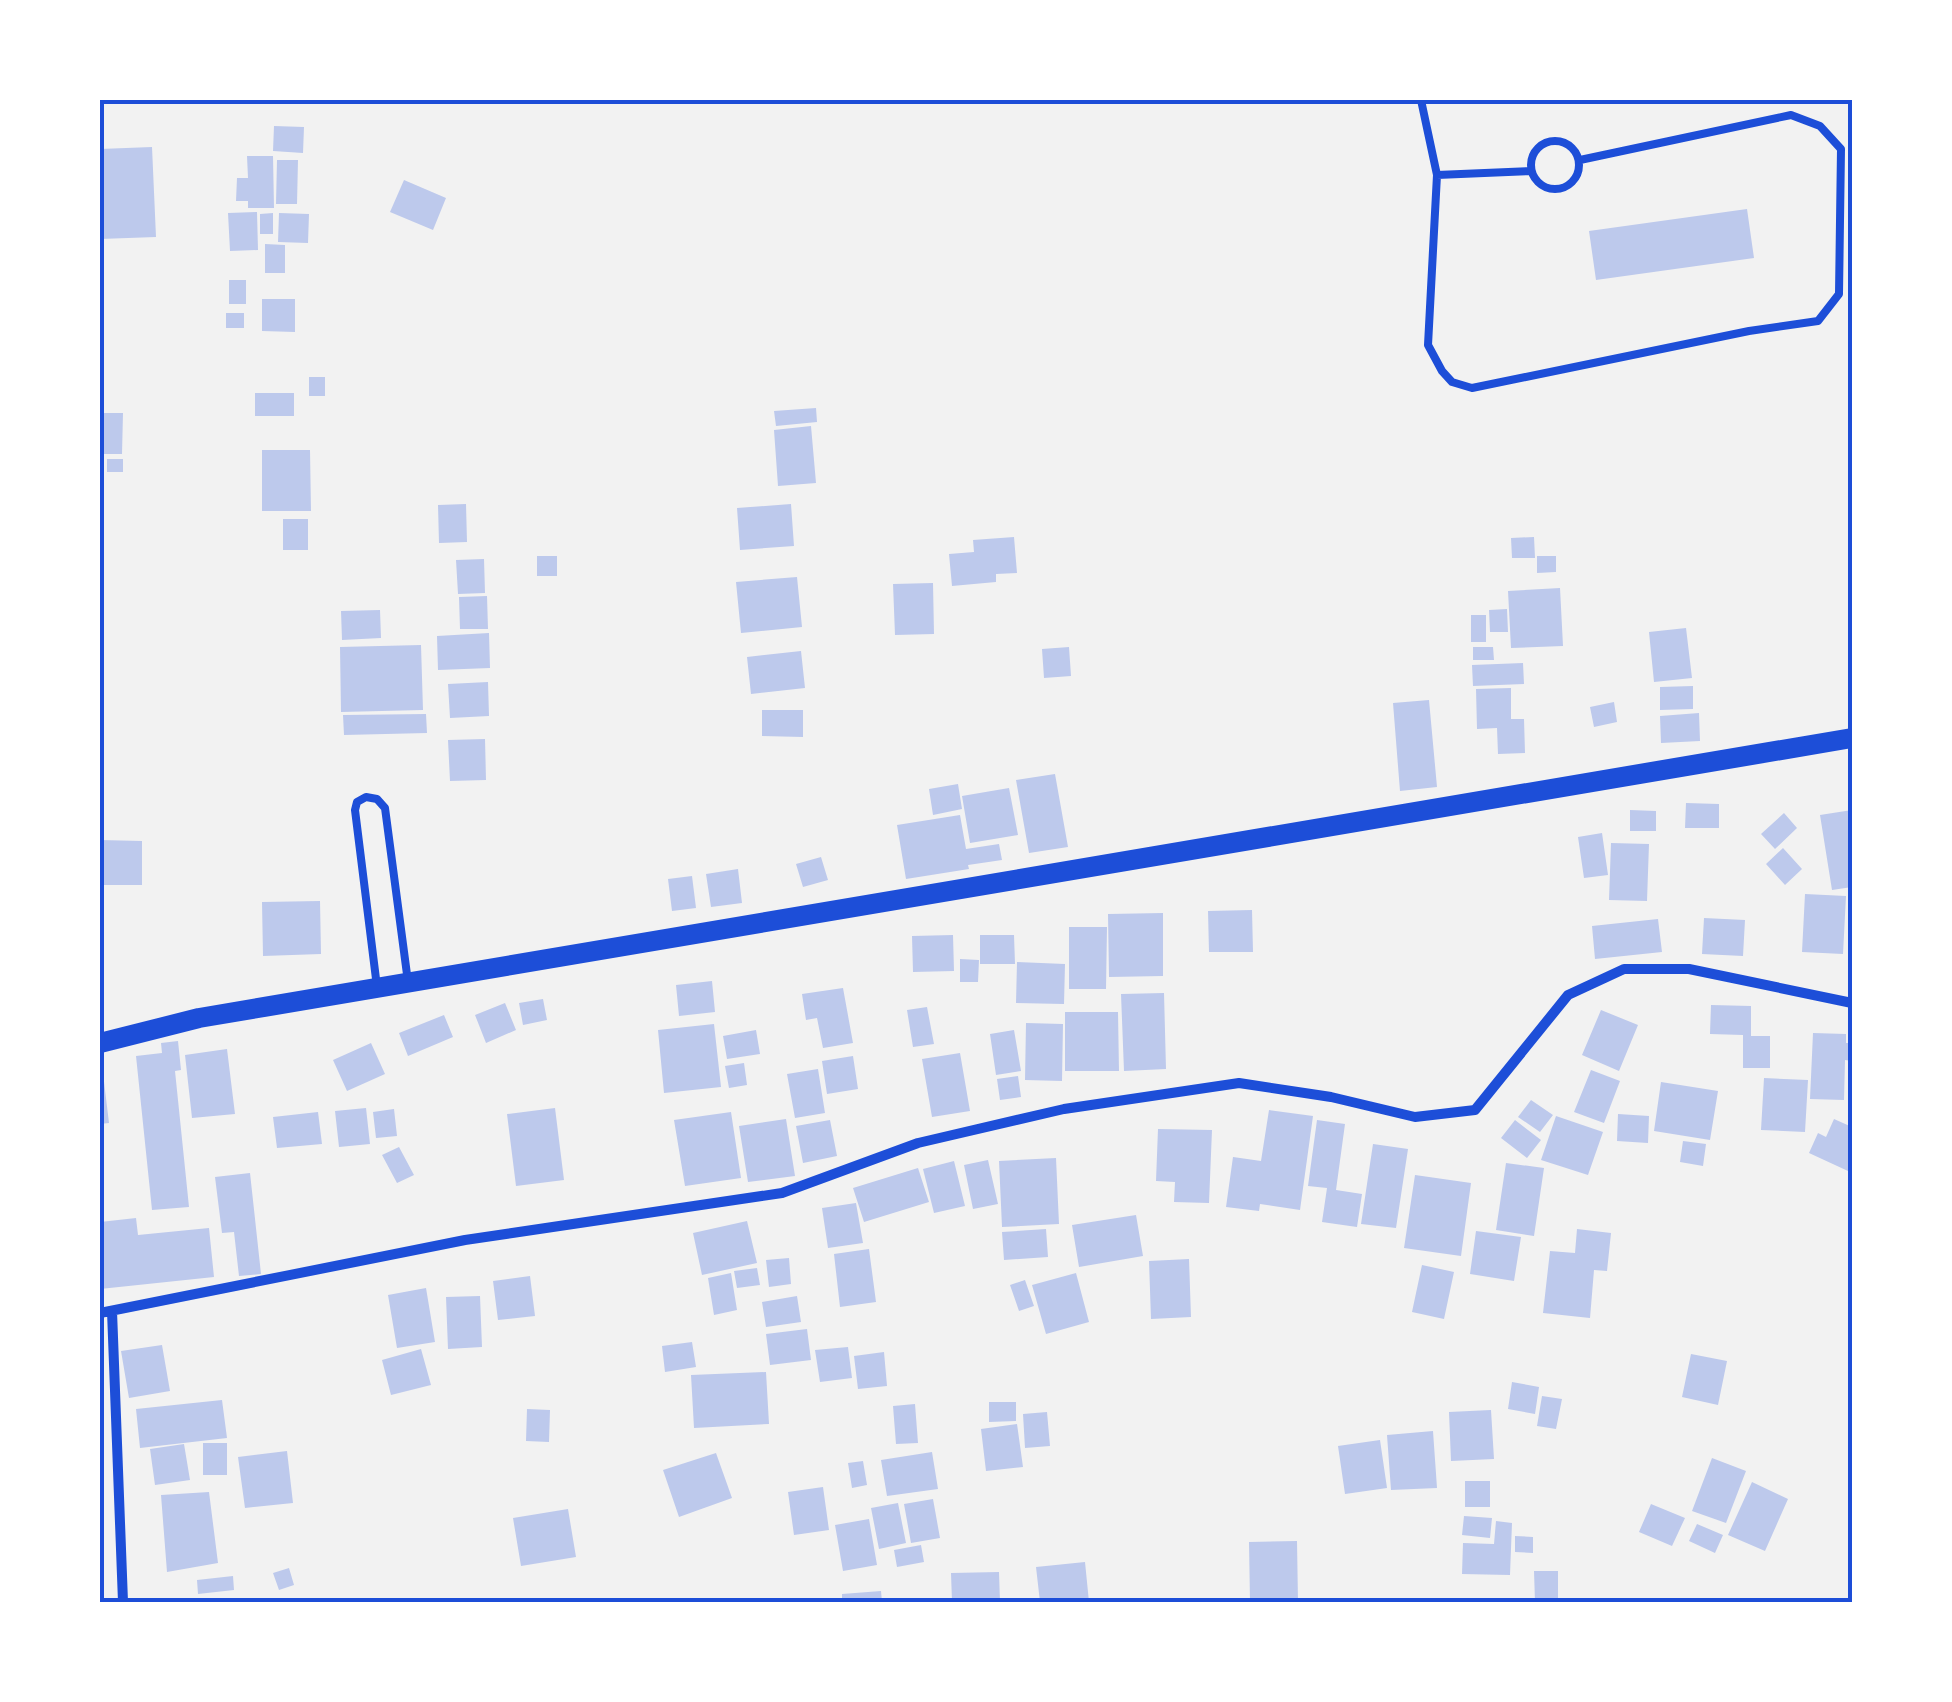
<svg xmlns="http://www.w3.org/2000/svg" width="1952" height="1702" font-family="'Roboto Serif',serif">
<style>
.building{fill:#bdc9ec}
.lines{fill:none;stroke-linecap:round;stroke-linejoin:round}
.service{stroke:#1d4ed8;stroke-width:8}
.minor{stroke:#1d4ed8;stroke-width:10}
.secondary{stroke:#1d4ed8;stroke-width:20}
.neatline{fill:none;stroke:#1d4ed8;stroke-width:4}
</style>
<rect width="100%" height="100%" fill="#f2f2f2"/>
<path class="building" d="M274 126 304 127 303 153 273 151Z
M152 147 156 237 100 239V149Z
M247 156H273L274 208H248V201H236L237 178H248Z
M277 160H298L297 204H276Z
M404 180 446 198 433 230 390 212Z
M1747 209 1754 258 1596 280 1589 231Z
M257 212 258 250 230 251 228 213Z
M273 213V234H260V214Z
M279 213 309 214 308 243 278 242Z
M265 244 285 245V273H265Z
M229 280H246V304H229Z
M262 299H295V332L262 331Z
M226 313H244V328H226Z
M309 377H325V396H309Z
M255 393H294V416H255Z
M816 408 817 422 776 426 774 411Z
M100 413H123L122 454H100Z
M811 426 816 483 778 486 774 430Z
M262 450H310L311 511H262Z
M107 459H123V472H107Z
M466 504 467 542 439 543 438 505Z
M791 504 794 546 740 550 737 508Z
M283 519H308V550H283Z
M1014 537 1017 573 996 574V582L952 586 949 554 974 552 973 540Z
M1534 537 1535 558H1512L1511 538Z
M537 556H557V576H537Z
M1537 556H1556V572L1537 573Z
M484 559 485 593 458 594 456 560Z
M797 577 802 627 741 633 736 582Z
M933 583 934 634 895 635 893 584Z
M1560 588 1563 646 1511 648 1508 591Z
M487 596 488 629H460L459 597Z
M1507 609 1508 632H1490L1489 610Z
M380 610 381 638 342 640 341 611Z
M1471 615H1486V642H1471Z
M1686 628 1692 678 1654 682 1649 632Z
M489 633 490 668 438 670 437 636Z
M421 645 423 710 341 712 340 647Z
M1069 647 1071 676 1044 678 1042 649Z
M1473 647H1493L1494 660H1473Z
M801 651 805 688 751 694 747 657Z
M1523 663 1524 684 1473 686 1472 665Z
M488 682 489 716 450 718 448 684Z
M1693 686V709L1660 710V687Z
M1511 688V719H1524L1525 753 1498 754 1497 728 1477 729 1476 689Z
M1429 700 1437 787 1400 791 1393 703Z
M1614 702 1617 722 1594 727 1590 707Z
M762 710H803V737L762 736Z
M1699 713 1700 741 1661 743 1660 716Z
M426 714 427 733 344 735 343 715Z
M485 739 486 780 450 781 448 740Z
M1055 774 1068 847 1029 853 1016 780Z
M958 784 962 809 933 815 929 789Z
M1009 788 1018 835 970 843 962 796Z
M1686 803 1719 804V828H1685Z
M1630 810 1656 811V831H1630Z
M1852 810V887L1832 890 1820 815Z
M1784 813 1797 828 1775 849 1761 834Z
M960 815 966 849 999 844 1002 860 968 865 969 869 906 879 897 825Z
M1602 833 1608 875 1584 878 1578 837Z
M100 840 142 841V885H100Z
M1611 843 1649 844 1647 901 1609 900Z
M1783 848 1802 869 1785 885 1766 864Z
M821 857 828 880 803 887 796 864Z
M738 869 742 903 711 907 706 874Z
M692 876 696 908 672 911 668 879Z
M1805 894 1846 896 1843 954 1802 952Z
M320 901 321 954 263 956 262 902Z
M1252 910 1253 952H1209L1208 911Z
M1163 913V976L1109 977 1108 914Z
M1704 918 1745 920 1743 956 1702 954Z
M1658 919 1662 952 1595 959 1592 926Z
M1069 927H1107L1106 989H1069Z
M953 935 954 971 913 972 912 936Z
M980 935H1014L1015 964H980Z
M960 959 979 960 978 982H960Z
M1017 962 1065 964 1064 1004 1016 1003Z
M712 981 715 1012 679 1016 676 985Z
M843 988 853 1043 823 1048 817 1018 806 1020 802 994Z
M1164 993 1166 1069 1124 1071 1121 994Z
M543 999 547 1020 523 1025 519 1003Z
M505 1003 516 1030 486 1043 475 1015Z
M1711 1005 1751 1006V1036H1770V1068H1743V1035L1710 1034Z
M927 1007 934 1044 913 1047 907 1010Z
M1601 1010 1638 1025 1619 1071 1582 1055Z
M1065 1012H1118L1119 1071H1065Z
M444 1015 453 1037 408 1056 399 1033Z
M1026 1023 1063 1024 1062 1081 1025 1080Z
M714 1024 721 1087 664 1093 658 1030Z
M756 1030 760 1054 727 1059 723 1036Z
M1014 1030 1021 1071 996 1075 990 1034Z
M1813 1033 1846 1034V1043H1852V1061L1845 1060 1844 1100 1810 1099Z
M178 1041 181 1070 175 1071 189 1207 152 1210 136 1056 162 1053 161 1043Z
M371 1043 385 1074 347 1091 333 1060Z
M227 1049 235 1114 192 1118 185 1055Z
M960 1053 970 1111 932 1117 922 1059Z
M853 1056 858 1089 827 1094 822 1061Z
M744 1063 747 1085 729 1088 725 1066Z
M100 1065H102L109 1123 100 1124Z
M818 1069 825 1113 795 1118 787 1074Z
M1591 1070 1620 1081 1604 1123 1574 1112Z
M1018 1076 1021 1097 1000 1100 997 1079Z
M1764 1078 1808 1080 1805 1132 1761 1130Z
M1661 1082 1718 1091 1710 1140 1654 1131Z
M1531 1100 1553 1115 1540 1132 1518 1117Z
M366 1108 370 1144 339 1147 335 1111Z
M555 1108 564 1180 516 1186 507 1114Z
M394 1109 397 1136 376 1138 373 1112Z
M1269 1110 1313 1116 1300 1210 1260 1204 1259 1211 1226 1207 1233 1157 1261 1161Z
M318 1112 322 1144 277 1148 273 1117Z
M731 1112 741 1178 685 1186 674 1120Z
M1618 1114 1649 1116 1648 1143 1617 1141Z
M1556 1116 1603 1132 1588 1175 1541 1160Z
M786 1119 795 1176 748 1182 739 1126Z
M1834 1119 1852 1127V1161L1848 1171 1809 1153 1818 1133 1826 1137Z
M830 1120 837 1156 803 1163 796 1126Z
M1317 1120 1345 1124 1336 1190 1362 1194 1357 1227 1322 1222 1327 1188 1308 1186Z
M1515 1120 1541 1140 1527 1158 1501 1138Z
M1158 1129 1212 1130 1209 1203 1174 1202 1175 1182 1156 1181Z
M1683 1141 1706 1144 1703 1166 1680 1162Z
M1373 1144 1408 1149 1396 1228 1361 1224Z
M399 1147 414 1175 397 1183 382 1155Z
M1056 1158 1059 1224 1002 1227 999 1161Z
M988 1160 998 1204 973 1209 964 1165Z
M954 1161 965 1206 934 1213 923 1169Z
M1506 1163 1544 1168 1534 1236 1496 1230Z
M918 1168 929 1202 864 1222 853 1188Z
M250 1173 261 1274 239 1276 234 1232 222 1233 215 1177Z
M1415 1175 1471 1183 1461 1256 1404 1248Z
M856 1203 863 1243 828 1248 822 1208Z
M1136 1215 1143 1256 1079 1267 1072 1225Z
M136 1218 138 1235 209 1228 214 1277 100 1289V1222Z
M747 1221 757 1263 702 1275 693 1233Z
M1046 1229 1048 1257 1004 1260 1002 1232Z
M1577 1229 1611 1233 1607 1271 1594 1270 1590 1318 1543 1313 1550 1251 1575 1253Z
M1476 1231 1521 1237 1514 1281 1470 1274Z
M869 1249 876 1302 840 1307 834 1254Z
M789 1258 791 1284 769 1287 766 1260Z
M1189 1259 1191 1317 1151 1319 1149 1261Z
M1422 1265 1454 1272 1444 1319 1412 1312Z
M757 1268 760 1285 737 1288 734 1271Z
M731 1273 737 1310 714 1315 708 1278Z
M1076 1273 1089 1322 1046 1334 1032 1285Z
M530 1276 535 1316 498 1320 493 1281Z
M1025 1280 1034 1306 1019 1311 1010 1285Z
M426 1288 435 1342 397 1348 388 1295Z
M480 1296 482 1347 448 1349 446 1297Z
M797 1296 801 1322 766 1327 762 1302Z
M807 1329 811 1360 770 1365 766 1334Z
M692 1342 696 1367 665 1372 662 1346Z
M162 1345 170 1391 129 1398 121 1351Z
M848 1347 852 1378 820 1382 815 1350Z
M421 1349 431 1385 391 1395 382 1360Z
M884 1352 887 1386 858 1389 854 1356Z
M1691 1354 1727 1361 1718 1405 1682 1397Z
M766 1372 769 1424 694 1428 691 1375Z
M1512 1382 1539 1387 1535 1414 1508 1409Z
M1542 1396 1562 1399 1556 1429 1537 1426Z
M222 1400 227 1438 140 1448 136 1409Z
M989 1402H1016V1421L989 1422Z
M915 1404 918 1443 896 1444 893 1406Z
M527 1409 550 1410 549 1442 526 1441Z
M1491 1410 1494 1459 1451 1461 1449 1412Z
M1047 1412 1050 1446 1025 1448 1023 1414Z
M1017 1424 1023 1467 986 1471 981 1429Z
M1433 1431 1437 1488 1391 1490 1387 1435Z
M1380 1440 1387 1488 1345 1494 1338 1446Z
M203 1443H227V1475H203Z
M184 1444 190 1480 155 1485 150 1449Z
M287 1451 293 1503 245 1508 238 1457Z
M932 1452 938 1489 887 1496 881 1460Z
M716 1453 732 1498 679 1517 663 1470Z
M1712 1458 1746 1471 1726 1523 1692 1511Z
M863 1461 867 1485 852 1488 848 1463Z
M1465 1481H1490V1507H1465Z
M1752 1482 1788 1499 1765 1551 1728 1535Z
M823 1487 829 1530 794 1535 788 1492Z
M209 1492 218 1563 167 1572 161 1495Z
M933 1499 940 1538 911 1543 904 1504Z
M898 1503 906 1543 879 1549 871 1508Z
M1651 1504 1685 1518 1672 1546 1639 1532Z
M568 1509 576 1557 521 1566 513 1518Z
M1464 1516 1492 1518 1490 1538 1462 1535Z
M869 1519 877 1565 843 1571 835 1525Z
M1496 1521 1512 1523 1510 1575 1462 1574 1463 1543 1494 1544Z
M1697 1524 1723 1535 1715 1553 1689 1541Z
M1515 1536 1533 1537V1553L1515 1552Z
M1297 1541 1298 1602H1250L1249 1542Z
M921 1545 924 1562 897 1567 894 1550Z
M1085 1562 1089 1602H1040L1036 1567Z
M289 1568 294 1585 279 1590 273 1573Z
M1534 1571H1558V1602H1535Z
M999 1572 1000 1602H952L951 1573Z
M233 1576 234 1590 198 1594 197 1580Z
M881 1591 882 1602H842V1594Z"/>
<g class="lines">
<path class="service" d="M1421 100 1437 175 1428 345 1442 371 1452 382 1472 388 1749 331 1818 321 1839 294 1841 149 1820 126 1791 115 1580 160
M1531 165a24 24 0 1 1 48 0a24 24 0 1 1-48 0Z
M1437 175 1531 171
M377 987 355 810 357 802 366 797 377 799 385 808 408 982"/>
<path class="minor" d="M112 1311 123 1602
M100 1313 465 1240 782 1193 918 1143 1064 1109 1239 1083 1331 1097 1415 1117 1475 1110 1568 995 1624 969H1689L1852 1003"/>
<path class="secondary" d="M100 1043 199 1018 1852 738"/>
</g>
<rect width="1952" height="1702" fill="none" stroke="#ffffff" stroke-width="205"/>
<rect x="102" y="102" width="1748" height="1498" class="neatline"/>
</svg>
